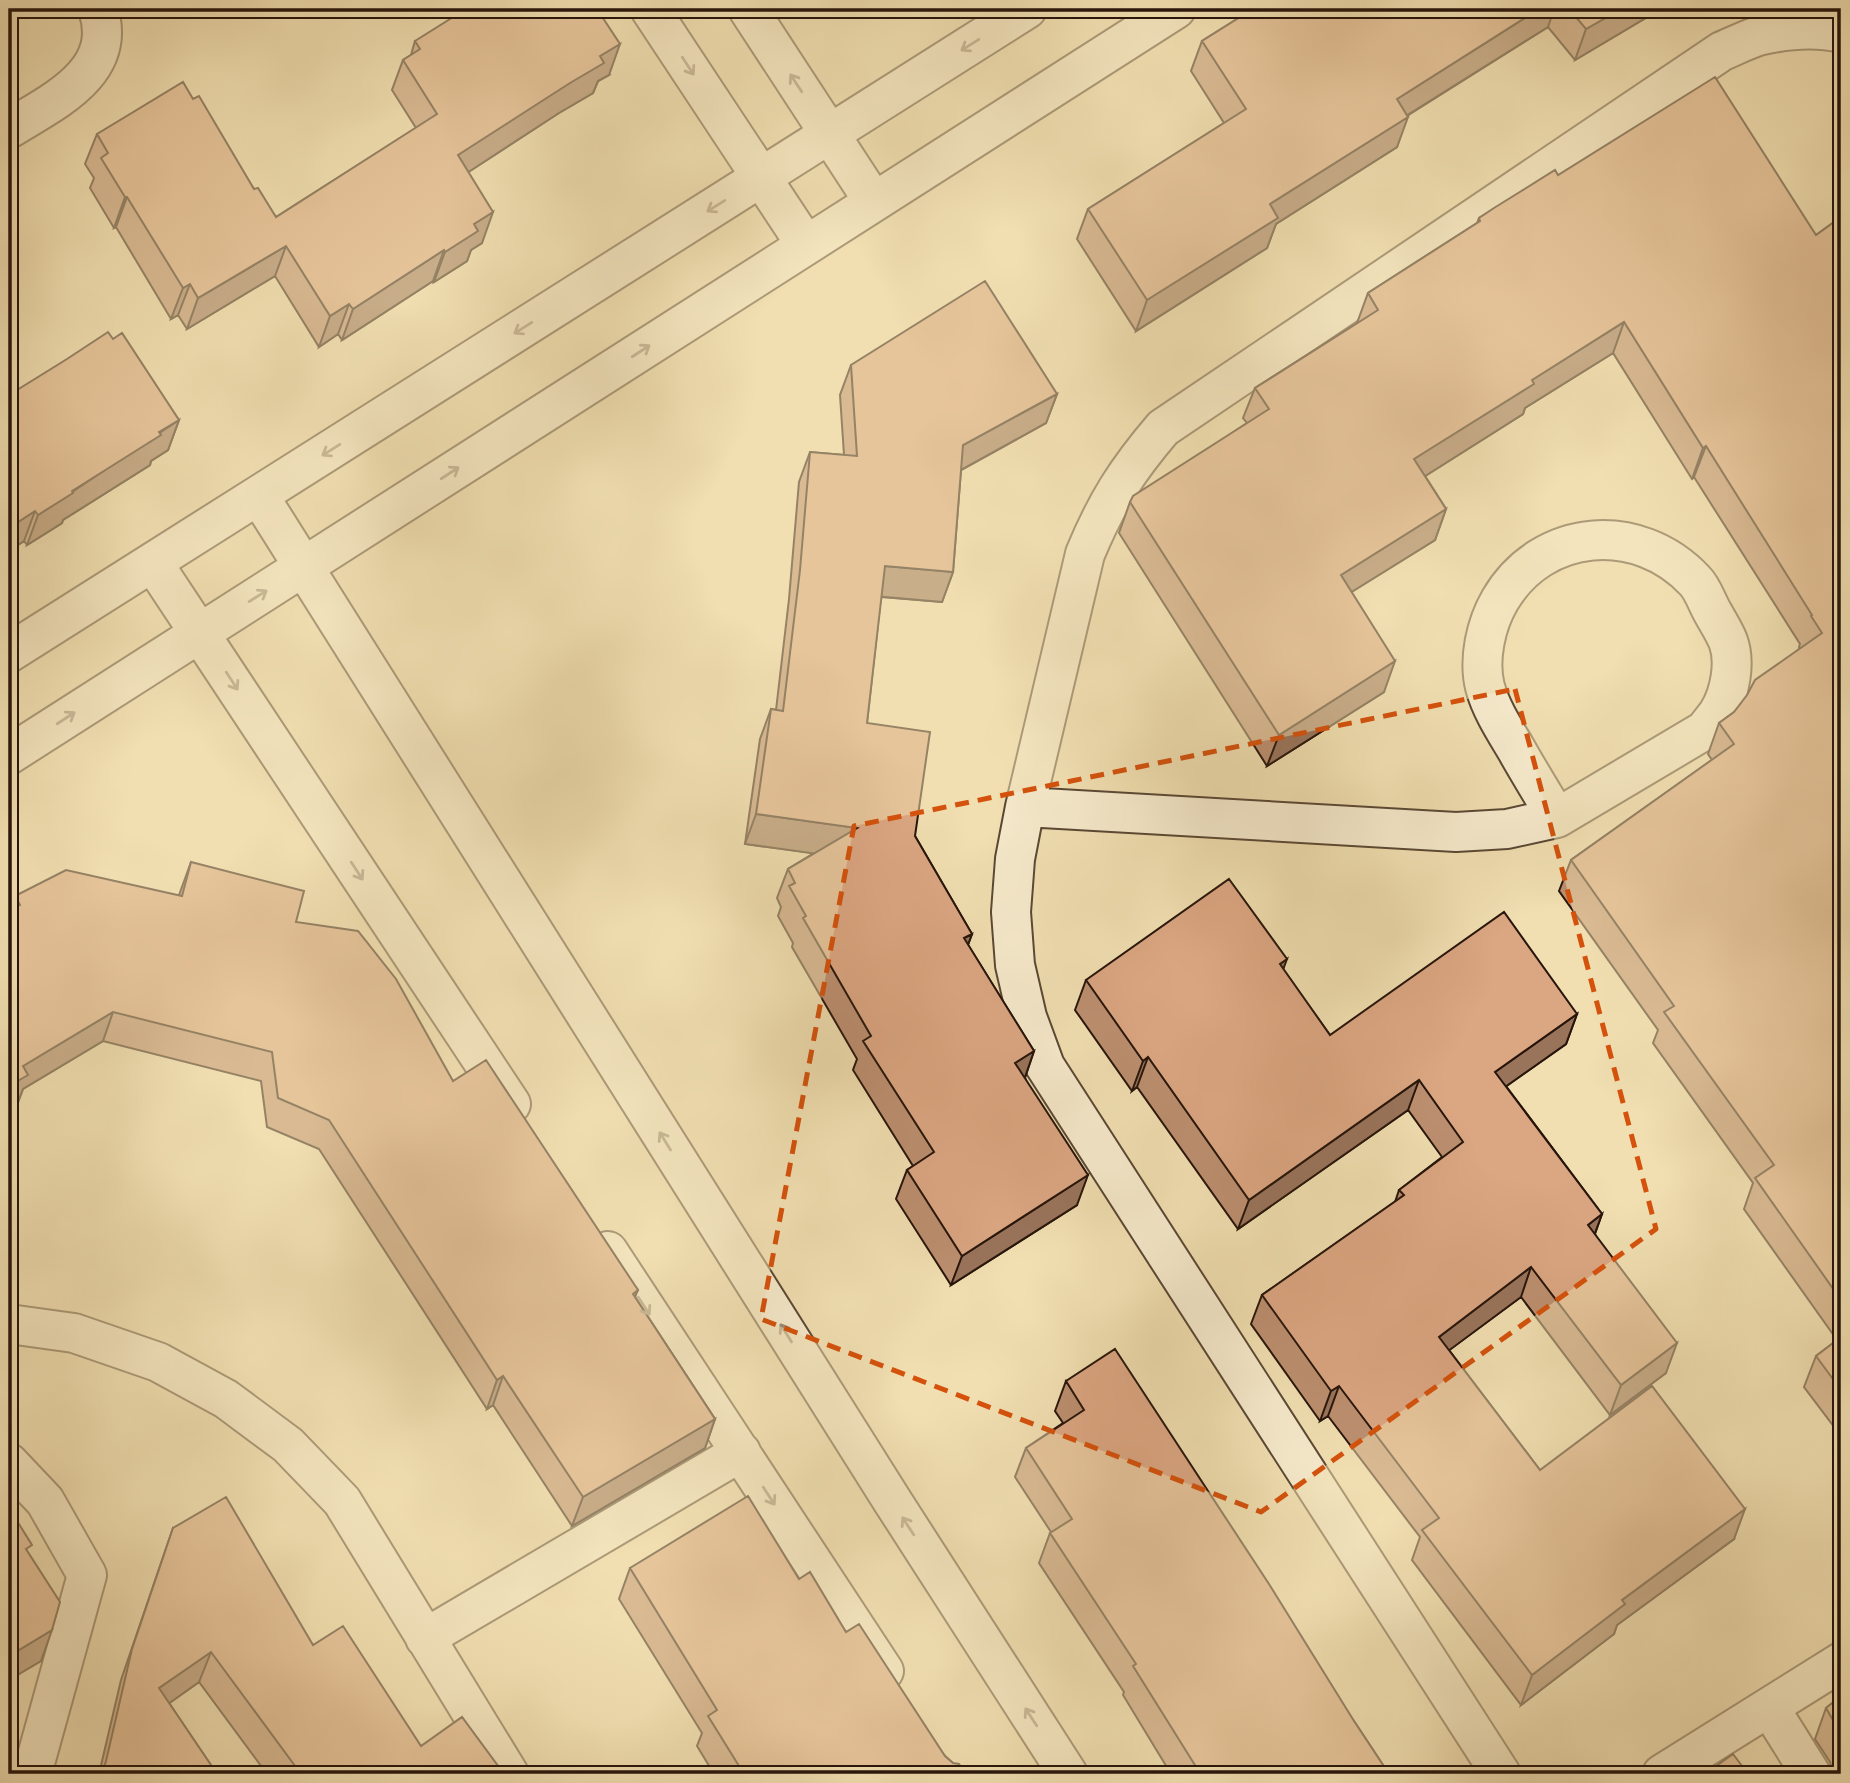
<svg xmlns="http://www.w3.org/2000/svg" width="1850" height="1783" font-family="'Gentium Book Plus',serif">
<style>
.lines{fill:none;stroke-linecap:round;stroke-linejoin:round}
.minor-casing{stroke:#5a4834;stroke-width:42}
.minor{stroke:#f6eacc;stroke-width:38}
.wall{fill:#bc8f70;stroke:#27150b;stroke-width:2}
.shaded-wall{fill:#99745b;stroke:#27150b;stroke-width:2}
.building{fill:#dba682;stroke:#27150b;stroke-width:2}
.oneway{stroke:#998a75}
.marked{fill:none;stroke:#d5520c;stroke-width:5;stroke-dasharray:14 9;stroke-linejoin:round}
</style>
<rect width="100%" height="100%" fill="#f1dfb1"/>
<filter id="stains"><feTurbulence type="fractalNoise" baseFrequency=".00286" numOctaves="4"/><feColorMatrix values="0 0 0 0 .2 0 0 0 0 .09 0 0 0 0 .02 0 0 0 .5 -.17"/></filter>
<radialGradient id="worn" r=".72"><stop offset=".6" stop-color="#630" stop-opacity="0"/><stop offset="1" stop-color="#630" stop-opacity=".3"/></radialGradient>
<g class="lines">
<defs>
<path id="minor" d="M650 9 806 245
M748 9 874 202
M9 129C52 102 119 73 98 9
M259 496 893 1502 1068 1774
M153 563 511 1104
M9 653 1027 9
M9 755 1176 9
M1025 807 1456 832 1507 829 1557 818C1543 795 1529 772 1516 749 1504 729 1491 709 1485 687 1478 659 1486 624 1500 600 1542 528 1638 520 1695 581 1703 589 1707 603 1713 613 1718 622 1724 631 1728 641 1736 662 1730 694 1718 713 1714 719 1709 724 1705 730L1557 818
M608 1251 884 1671
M9 1324 74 1333 158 1362 226 1399 288 1445 342 1501 509 1774
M9 1463 45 1501 87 1575 32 1774
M425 1638 741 1452
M1769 1707 1811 1774
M1501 1774 1045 1066 1027 1017 1015 965 1011 912 1015 859 1025 807 1085 554C1106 503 1127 470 1163 428L1722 51C1734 46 1746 40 1758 36 1784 30 1815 27 1841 33
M1662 1774 1841 1662"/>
</defs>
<use href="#minor" class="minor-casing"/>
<use href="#minor" class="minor"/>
</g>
<path class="wall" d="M1253 9H1652L1649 16 1575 60 1548 27 1407 116 1397 147 1276 224 1267 248 1136 331 1077 239 1088 209 1224 123 1191 71 1202 41Z
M415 41 609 75 598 81 593 93 559 113 468 172 482 243 471 250 467 261 434 282 433 281 342 340 338 334 319 347 275 276 187 329 178 315 171 319 116 227 114 228 90 188 94 178 85 164 97 134 193 99 254 189 276 217 416 128 392 90 403 60 411 55Z
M1558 175 1816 235 1841 217V1436L1804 1387 1816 1356 1837 1340 1744 1209 1753 1183 1653 1043 1658 1030 1559 891 1571 860 1712 760 1708 754 1719 723 1734 712 1800 648 1799 647 1800 644 1694 477 1692 479 1613 353 1525 408 1523 414 1425 476 1446 509 1435 540 1351 592 1384 692 1267 766 1119 533 1130 502 1247 423 1243 418 1255 388 1357 323 1368 293 1477 223 1479 218Z
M113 339 179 420 168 450 151 461 150 465 63 520 62 523 27 545 24 541 9 551V395Z
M851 365 1057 394 1046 423 961 470 953 572 942 602 881 597 867 723 915 836 972 934 968 945 1034 1051 1025 1078 1077 1205 951 1285 896 1199 907 1170 913 1166 853 1070 857 1059 792 947 793 943 778 916 781 907 777 898 788 869 814 853 745 844 760 739 771 709 776 710 789 599 799 482 810 452 844 455 840 395Z
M191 862 296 922 453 1081 638 1290 635 1297 715 1419 705 1448 572 1526 493 1405 487 1409 319 1149 267 1127 261 1081 103 1041 23 1089 17 1105 9 1109V912L15 896 179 895Z
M1283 970 1330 1035 1577 1014 1566 1044 1506 1086 1602 1214 1595 1234 1666 1373 1610 1415 1521 1297 1449 1350 1540 1470 1734 1539 1617 1625 1614 1634 1521 1705 1412 1560 1420 1537 1328 1416 1320 1421 1251 1324 1262 1295 1395 1202 1399 1190 1442 1157 1408 1110 1238 1229 1137 1087 1132 1091 1075 1010 1086 980Z
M1066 1381 1354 1721 1389 1774H1171L1123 1695 1124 1692 1039 1563 1050 1533 1051 1532 1015 1477 1026 1448 1063 1423 1055 1411Z
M173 1528 313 1645 421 1746 504 1774H267L199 1682 169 1703 217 1774H99L121 1680Z
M630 1568 799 1579 846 1632 945 1756 965 1774H714L697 1746 702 1733 619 1599Z
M1841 1696V1774H1832L1833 1773 1830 1762 1815 1739 1826 1708Z"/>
<path class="shaded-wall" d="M1539 9H1554L1548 27 1385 129 1397 99Z
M1621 9H1652L1649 16 1575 60 1586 29Z
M620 44 609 75 598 81 593 93 559 113 447 186 458 155 600 56Z
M1408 117 1397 147 1276 224 1267 248 1136 331 1147 300 1270 204Z
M125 197H127L116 227 114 228Z
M493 212 482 243 471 250 467 261 434 282 445 252 474 224Z
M286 246 275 276 187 329 198 298Z
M444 250 433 281 342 340 353 309Z
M190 284 178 315 171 319 183 288Z
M349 304 338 334 319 347 330 316Z
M1624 322 1613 353 1525 408 1523 414 1403 490 1414 459 1532 380Z
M1057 394 1046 423 952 475 963 445Z
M179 420 168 450 151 461 150 465 63 520 62 523 27 545 38 515Z
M1706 446 1694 477 1692 479 1703 448Z
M1446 509 1435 540 1329 606 1341 575Z
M35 511 24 541 9 551V541L15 524Z
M885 566 953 572 942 602 874 596Z
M1395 661 1384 692 1267 766 1279 735Z
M756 814 857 828 846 858 745 844Z
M972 934 961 963 964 938Z
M1287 959 1276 989 1280 964Z
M113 1012 103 1041 23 1089 17 1105 9 1109V1086L23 1066Z
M1577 1014 1566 1044 1484 1102 1495 1072Z
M1034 1051 1024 1080 1015 1063Z
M1148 1057 1137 1087 1132 1091 1143 1061Z
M1419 1080 1408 1110 1238 1229 1249 1200Z
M1088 1175 1077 1205 951 1285 962 1256Z
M1602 1214 1591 1244 1588 1225Z
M1531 1267 1521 1297 1428 1366 1439 1337Z
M1677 1343 1666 1373 1610 1415 1621 1385Z
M503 1376 493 1405 487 1409 497 1380Z
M1339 1386 1328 1416 1320 1421 1331 1391Z
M715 1419 705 1448 572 1526 583 1497Z
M1745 1509 1734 1539 1617 1625 1614 1634 1521 1705 1532 1675 1622 1600Z
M52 1630 41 1661 9 1680V1656Z
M211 1652 199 1682 147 1719 159 1688Z"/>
<path class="building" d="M466 9H597L620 44 600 56 604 63 570 83 458 155 493 212 474 224 478 231 445 252 444 250 353 309 349 304 330 316 286 246 198 298 190 284 183 288 127 197H125L101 158 108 153 97 134 183 82 193 99 199 96 254 189 258 188 276 217 437 114 403 60 420 49 415 41Z
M1253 9H1539L1397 99 1408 117 1270 204 1278 218 1147 300 1088 209 1246 109 1202 41Z
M1569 9H1621L1586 29Z
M1715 77 1816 235 1841 217V1043L1840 1044 1841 1046V1300L1755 1178 1774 1165 1664 1012 1674 1006 1571 860 1734 744 1719 723 1734 712 1747 695 1755 680 1822 633 1811 616 1812 615 1706 446 1703 448 1624 322 1532 380 1534 384 1414 459 1446 509 1341 575 1395 661 1279 735 1130 502 1133 496 1269 409 1255 388 1378 310 1368 293 1480 221 1479 218 1494 208 1555 170 1558 175Z
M985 281 1057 394 963 445 953 572 885 566 867 723 930 732 915 836 972 934 964 938 1034 1051 1015 1063 1088 1175 962 1256 907 1170 934 1152 863 1041 871 1036 803 918 806 916 789 886 795 883 788 869 857 828 756 814 771 709 783 711 800 570 810 452 857 456 851 365Z
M108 332 113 339 122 333 179 420 159 432 161 435 72 491 73 493 38 515 35 511 15 524 9 514V395L67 359Z
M191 862 304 891 296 922 358 931 396 979 453 1081 486 1060 638 1290 633 1294 715 1419 583 1497 503 1376 497 1380 329 1120 278 1098 272 1052 113 1012 23 1066 28 1075 9 1086V912L20 905 15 896 66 870 182 896Z
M1229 879 1287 959 1280 964 1330 1035 1504 912 1577 1014 1495 1072 1602 1214 1588 1225 1677 1343 1621 1385 1531 1267 1439 1337 1540 1470 1652 1386 1745 1509 1622 1600 1625 1604 1532 1675 1422 1530 1439 1518 1339 1386 1331 1391 1262 1295 1404 1195 1399 1190 1463 1142 1419 1080 1249 1200 1148 1057 1143 1061 1086 980Z
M1841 1337V1390L1816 1356Z
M1115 1349 1269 1584 1354 1721 1389 1774H1206L1202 1768 1198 1770 1133 1666 1136 1664 1050 1533 1072 1519 1026 1448 1084 1410 1066 1381Z
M748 1496 799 1579 810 1572 846 1632 859 1624 945 1756 953 1763 959 1764 965 1774H744L708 1716 717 1710 630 1568Z
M226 1497 313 1645 343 1626 421 1746 462 1717 504 1774H301L211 1652 159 1688 217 1774H102L106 1761 132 1649 173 1528Z
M9 1508 32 1545 26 1549 60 1602 52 1630 9 1656Z
M1841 1696V1734L1826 1708Z
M1733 1754 1748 1774H1705Z"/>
<defs><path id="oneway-shaft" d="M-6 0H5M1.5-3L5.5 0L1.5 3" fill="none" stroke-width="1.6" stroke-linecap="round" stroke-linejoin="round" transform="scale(1.75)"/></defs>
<g class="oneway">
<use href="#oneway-shaft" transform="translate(970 45) rotate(148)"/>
<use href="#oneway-shaft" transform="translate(688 66) rotate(57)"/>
<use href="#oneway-shaft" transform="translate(796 83) rotate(-123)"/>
<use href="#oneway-shaft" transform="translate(716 206) rotate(148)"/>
<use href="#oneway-shaft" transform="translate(523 328) rotate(148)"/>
<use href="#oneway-shaft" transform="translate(641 351) rotate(-33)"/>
<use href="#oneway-shaft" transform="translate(331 450) rotate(148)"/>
<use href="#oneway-shaft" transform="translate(450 473) rotate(-33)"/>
<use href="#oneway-shaft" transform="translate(258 596) rotate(-32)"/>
<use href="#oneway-shaft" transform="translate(232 681) rotate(57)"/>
<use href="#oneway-shaft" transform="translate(66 718) rotate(-33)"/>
<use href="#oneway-shaft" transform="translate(357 871) rotate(57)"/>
<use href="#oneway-shaft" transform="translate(665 1141) rotate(-122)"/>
<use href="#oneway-shaft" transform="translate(644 1306) rotate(57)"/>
<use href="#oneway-shaft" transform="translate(786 1333) rotate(-122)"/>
<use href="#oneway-shaft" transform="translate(769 1496) rotate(57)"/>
<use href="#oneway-shaft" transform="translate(908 1526) rotate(-123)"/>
<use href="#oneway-shaft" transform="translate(1031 1717) rotate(-123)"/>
</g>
<path d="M0 0H1850V1783H0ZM1515 689 1656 1229 1261 1512 761 1319 854 826Z" fill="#f1dfb1" fill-opacity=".55" fill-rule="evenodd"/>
<path class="marked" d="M1515 689 1656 1229 1261 1512 761 1319 854 826Z"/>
<rect width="1850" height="1783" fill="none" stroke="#f1dfb1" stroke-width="35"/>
<rect x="10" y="10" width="1829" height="1762" fill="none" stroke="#27150b" stroke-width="3.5"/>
<rect x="18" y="18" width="1815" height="1748" fill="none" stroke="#27150b" stroke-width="2"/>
<rect width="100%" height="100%" filter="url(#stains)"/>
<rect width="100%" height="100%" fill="url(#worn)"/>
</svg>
